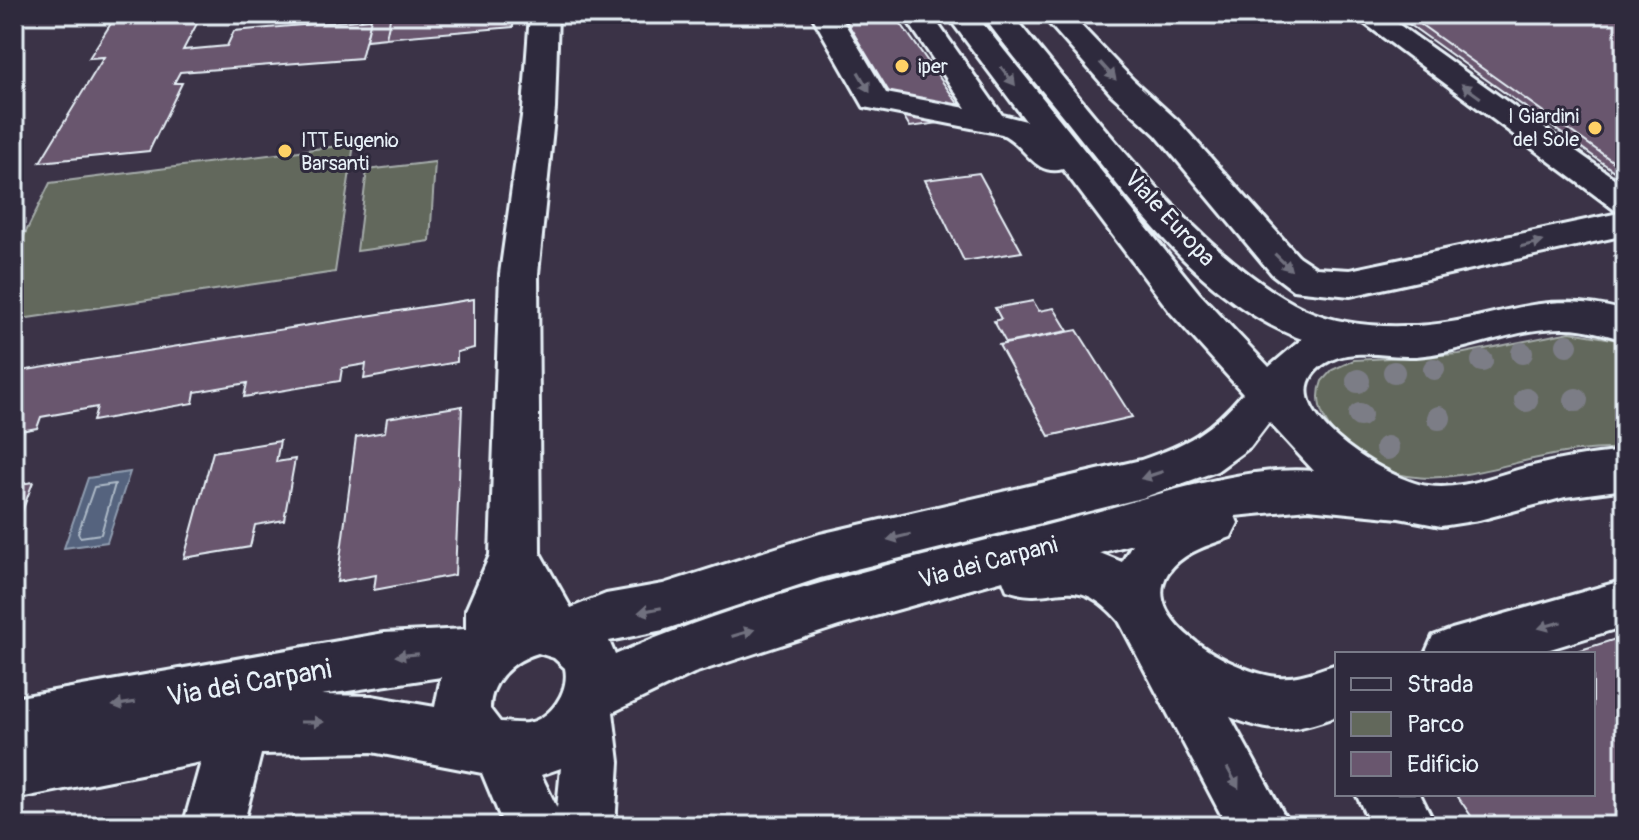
<svg xmlns="http://www.w3.org/2000/svg" width="1639" height="840" font-family="Pangolin,sans-serif">
<style>
.green{fill:#62685b;stroke:#a5acaa;stroke-width:2}
.water{fill:#54647e;stroke:#8f9caf;stroke-width:2}
.lines{fill:none;stroke-linecap:round;stroke-linejoin:round}
.shore{stroke:#adb9c7;stroke-width:2}
.building{fill:#69566e;stroke:#e8f1f8;stroke-width:2}
.minor-casing{stroke:#e8f1f8;stroke-width:6}
.minor{fill:#2f2a3d;fill-rule:evenodd}
.tree{fill:#7c7d86}
.oneway{fill:#70707e}
.poi-dot{fill:#ffd166;stroke:#2f2a3d;stroke-width:3}
.labels{text-anchor:middle;stroke-width:6;stroke-linejoin:round;paint-order:stroke}
.far-poi-label{font-size:20px;fill:#e8f1f8;stroke:#2f2a3d;text-anchor:start}
.street-label{font-size:24px;fill:#e8f1f8;stroke:#2f2a3d}
.near-street-label{font-size:28px;fill:#e8f1f8;stroke:#2f2a3d}
</style>
<rect width="100%" height="100%" fill="#3b3347"/>
<filter id="ink" filterUnits="userSpaceOnUse"><feTurbulence type="fractalNoise" baseFrequency=".0125" numOctaves="2"/><feDisplacementMap in="SourceGraphic" scale="16" xChannelSelector="R" yChannelSelector="G"/><feConvolveMatrix kernelMatrix="1 2 1 2 8 2 1 2 1" color-interpolation-filters="sRGB"/></filter>
<g filter="url(#ink)">
<path class="green" d="M354 144 335 272 14 320V256L50 183Z
M435 162 430 241 357 251 367 170Z
M1570 332 1625 341V449C1595 448 1563 452 1533 459 1463 475 1394 500 1337 437 1323 421 1314 402 1322 381L1332 370 1354 360 1459 354Z"/>
<path class="water" d="M130 472 107 542 64 548 88 478Z"/>
<g class="lines">
<path class="shore" d="M115 484 101 534 80 537 78 533 94 487Z"/>
</g>
<path class="building" d="M117 14H202L183 50 227 46 234 31 371 19 361 58 180 72 174 83H182L149 151 40 162 104 57 89 58Z
M362 14H391L386 38 366 40 371 19 361 20Z
M391 14H514L513 27 386 38Z
M842 14H894L969 119 910 127Z
M1395 14H1406L1625 170V179Z
M1406 14H1625V170L1507 86Z
M979 173 1022 252 964 261 925 180Z
M474 299V348L457 352V362L364 379 366 364 342 368 340 381 244 397 247 383 195 392 193 403 93 421 97 407 41 417 37 428 14 432V372Z
M1033 301 1039 311 1054 308 1068 331 1006 343 994 321 1001 319 995 308Z
M1077 330 1132 417 1049 436 999 345Z
M462 406 455 575 374 590 376 575 337 582 356 437 385 432 387 418Z
M280 441 276 462 295 459 284 520 255 525 250 547 184 558 213 452Z
M33 482 14 533V485Z
M1625 636V826H1478L1456 794H1593V654H1568Z"/>
<g class="lines">
<defs>
<path id="minor" d="M530 14H558L555 109 538 274 540 553 571 608 606 594 663 584 820 534 1141 460C1188 444 1211 431 1243 393L1171 313 1063 169C1034 177 1026 145 1002 134L864 107 811 14H839L886 93 966 108 903 14H931L1002 115 1026 121 946 14H975L1199 293 1269 367 1302 339C1200 301 1132 202 1066 120 1038 85 1008 51 982 14H1011C1088 106 1197 257 1304 309 1334 323 1372 327 1405 326 1489 326 1534 285 1625 311V340C1606 335 1586 328 1566 328 1514 327 1467 352 1416 356 1390 357 1355 348 1331 360 1254 400 1387 481 1428 486 1462 491 1496 475 1529 467 1560 459 1593 454 1625 451V489L1565 497 1479 520 1441 526 1399 518 1308 509 1235 516 1238 523 1231 537C1209 545 1182 552 1168 573 1137 623 1239 674 1278 677 1299 679 1317 670 1337 664V716C1293 732 1275 735 1230 717L1290 826H1227L1119 621C1071 567 1057 608 1007 590L1003 580 839 626 694 673 613 712 619 762 615 826H504L482 773 372 752 261 754 243 826H183L201 762 14 799V698L384 633 466 629V610L490 555 500 274 523 109ZM1269 422 1314 471C1241 464 1141 501 1070 519 918 559 759 591 615 655L609 641 663 630 820 578 1142 498 1217 471 1250 447ZM1132 544 1122 562 1100 553ZM538 653 554 658 565 668C570 691 551 719 527 723 519 724 509 722 500 722L490 709C490 682 511 661 538 653ZM441 677 435 707 372 696 321 695ZM561 768 557 808 541 775Z
M1041 14H1070L1133 80 1178 121 1298 256 1316 268 1350 270 1619 213 1352 14H1384L1625 186V235L1350 296 1293 290 1272 274 1156 135 1111 94Z
M1625 580V626L1534 654H1425L1433 636 1452 629Z
M1356 794H1420L1436 826H1371Z"/>
</defs>
<use href="#minor" class="minor-casing"/>
<use href="#minor" class="minor"/>
</g>
<g class="tree">
<circle cx="1567" cy="345" r="11"/>
<circle cx="1522" cy="353" r="11"/>
<circle cx="1482" cy="361" r="11"/>
<circle cx="1434" cy="369" r="11"/>
<circle cx="1394" cy="372" r="11"/>
<circle cx="1358" cy="381" r="12"/>
<circle cx="1526" cy="400" r="12"/>
<circle cx="1576" cy="400" r="12"/>
<circle cx="1360" cy="415" r="12"/>
<circle cx="1439" cy="418" r="12"/>
<circle cx="1387" cy="448" r="12"/>
</g>
<defs><path id="oneway-solid" d="M-6-.8H1V-3.2L6.5 0L1 3.2V.8H-6Z" transform="scale(2)"/></defs>
<g class="oneway">
<use href="#oneway-solid" transform="translate(1108 71) rotate(48)"/>
<use href="#oneway-solid" transform="translate(1008 76) rotate(52)"/>
<use href="#oneway-solid" transform="translate(864 82) rotate(60)"/>
<use href="#oneway-solid" transform="translate(1471 91) rotate(-144)"/>
<use href="#oneway-solid" transform="translate(1532 244) rotate(-13)"/>
<use href="#oneway-solid" transform="translate(1283 262) rotate(45)"/>
<use href="#oneway-solid" transform="translate(1152 475) rotate(162)"/>
<use href="#oneway-solid" transform="translate(899 537) rotate(167)"/>
<use href="#oneway-solid" transform="translate(650 610) rotate(169)"/>
<use href="#oneway-solid" transform="translate(1550 625) rotate(164)"/>
<use href="#oneway-solid" transform="translate(743 633) rotate(-17)"/>
<use href="#oneway-solid" transform="translate(407 655) rotate(174)"/>
<use href="#oneway-solid" transform="translate(124 704) rotate(171)"/>
<use href="#oneway-solid" transform="translate(312 722)"/>
<use href="#oneway-solid" transform="translate(1233 778) rotate(61)"/>
</g>
</g>
<g class="poi-dot">
<circle cx="902" cy="66" r="8"/>
<circle cx="1595" cy="128" r="8"/>
<circle cx="285" cy="151" r="8"/>
</g>
<g class="labels">
<g class="far-poi-label">
<text x="918" y="73">iper</text>
<text x="1579" y="123" text-anchor="end">I Giardini<tspan x="1579" dy="23">del Sole</tspan></text>
<text x="301" y="147">ITT Eugenio<tspan x="301" dy="23">Barsanti</tspan></text>
</g>
<g class="street-label">
<text transform="translate(1170 218) rotate(47)" y="8">Viale Europa</text>
<text transform="translate(988 562) rotate(-15)" y="8">Via dei Carpani</text>
</g>
<g class="near-street-label">
<text transform="translate(249 682) rotate(-10)" y="10">Via dei Carpani</text>
</g>
</g>
<rect width="1639" height="840" fill="none" stroke="#2f2a3d" stroke-width="48"/>
<rect x="24" y="24" width="1591" height="792" fill="none" stroke="#e8f1f8" stroke-width="3" filter="url(#ink)"/>
<rect x="1335" y="652" width="260" height="144" fill="#2f2a3d" stroke="#797a88" stroke-width="2"/>
<rect x="1351" y="678" width="40" height="12" fill="#2f2a3d" stroke="#797a88" stroke-width="2"/>
<text x="1407" y="692" font-size="24" fill="#e8f1f8">Strada</text>
<rect x="1351" y="712" width="40" height="24" fill="#62685b" stroke="#797a88" stroke-width="2"/>
<text x="1407" y="732" font-size="24" fill="#e8f1f8">Parco</text>
<rect x="1351" y="752" width="40" height="24" fill="#69566e" stroke="#797a88" stroke-width="2"/>
<text x="1407" y="772" font-size="24" fill="#e8f1f8">Edificio</text>
</svg>
